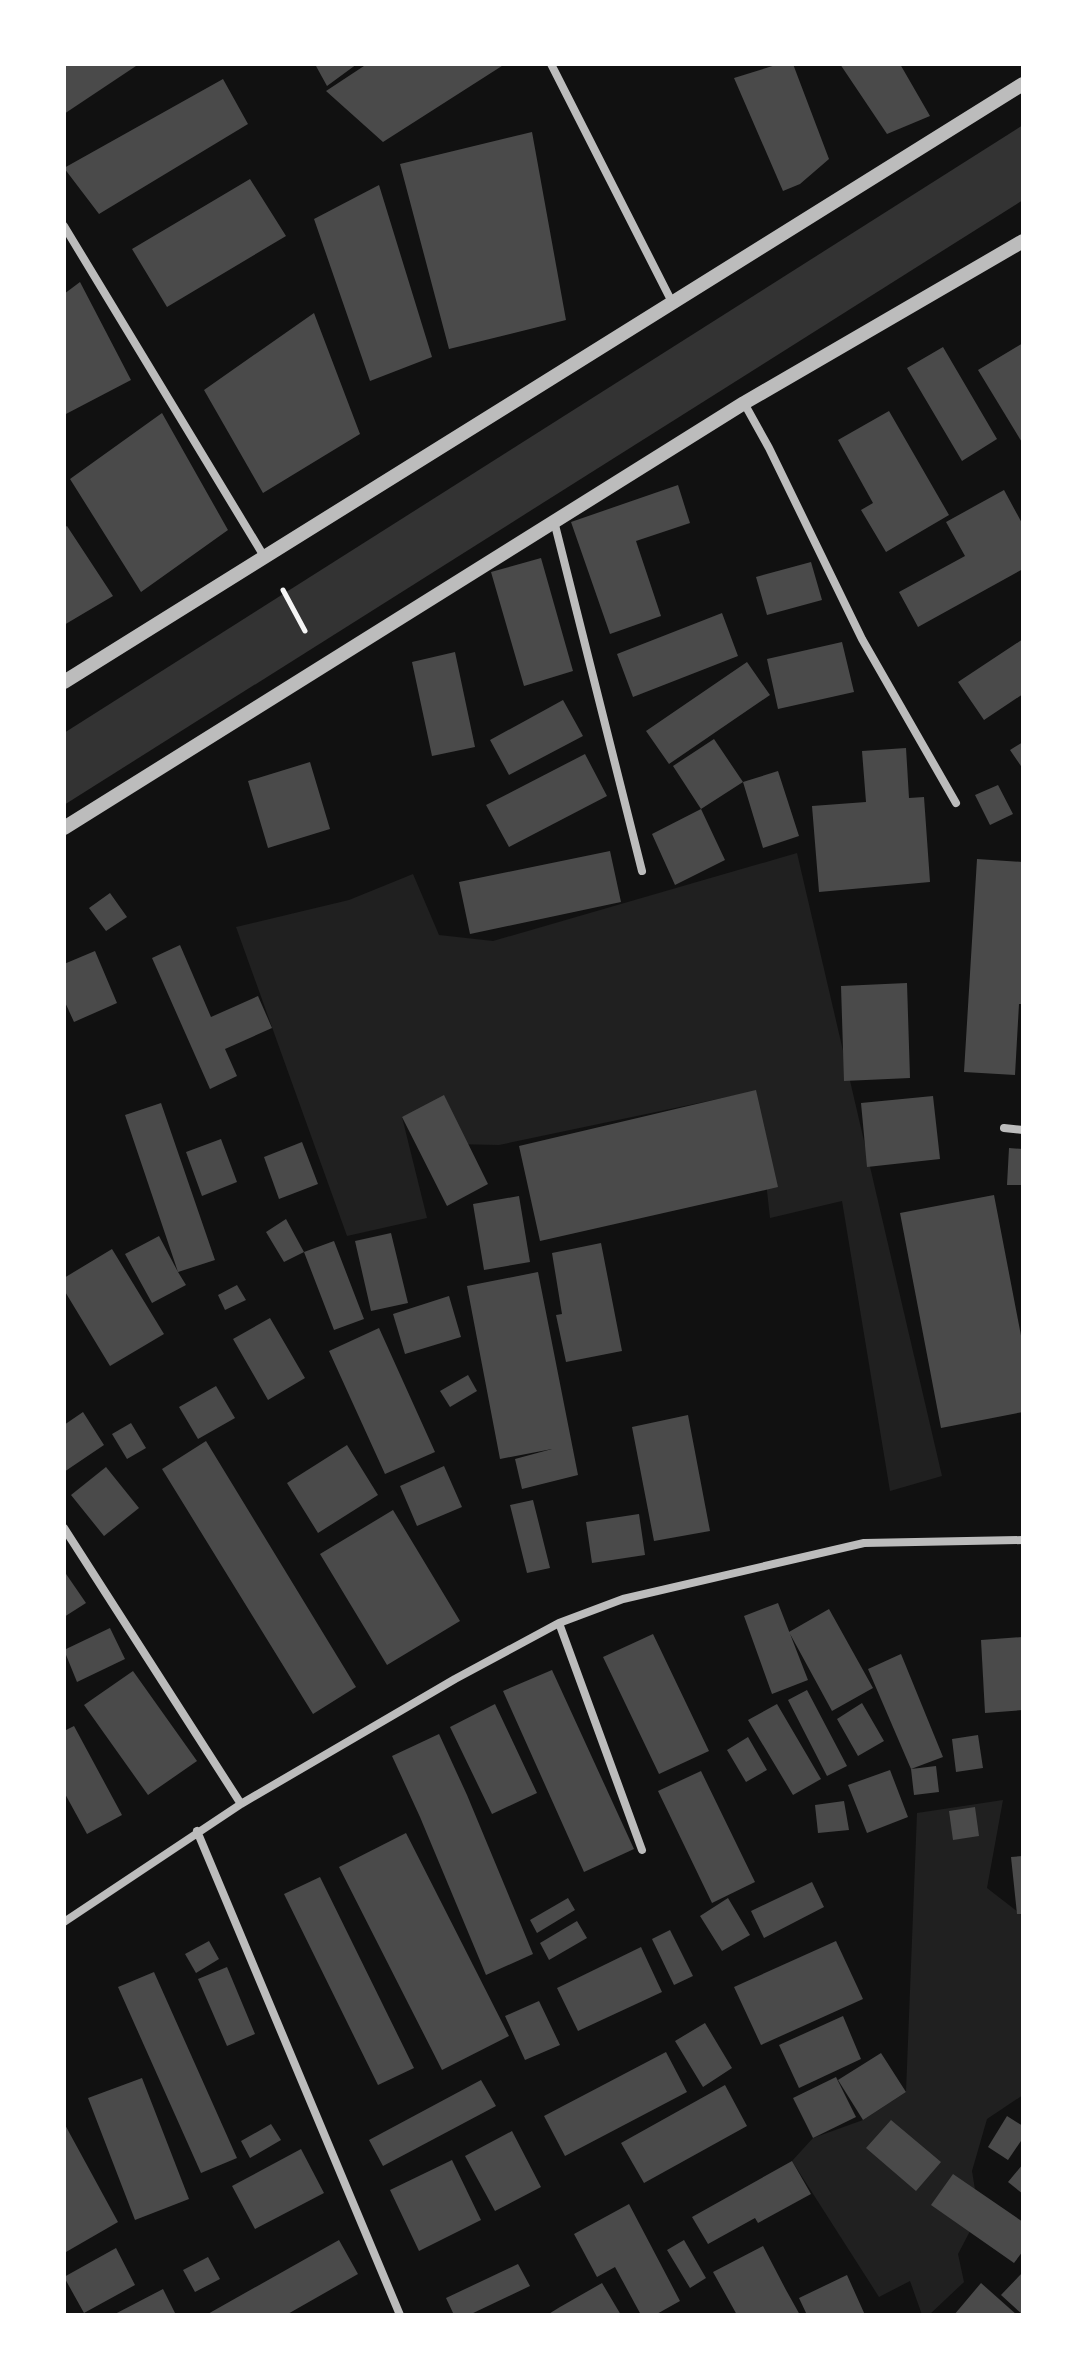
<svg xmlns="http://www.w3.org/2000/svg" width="1087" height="2379" font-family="Barlow,sans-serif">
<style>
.green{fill:#202020}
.water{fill:#333}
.building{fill:#4a4a4a}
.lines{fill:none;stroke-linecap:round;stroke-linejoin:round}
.path{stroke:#f5f5f5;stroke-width:5}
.minor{stroke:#bcbcbc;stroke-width:8}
.tertiary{stroke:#bcbcbc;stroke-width:14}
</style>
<rect width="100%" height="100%" fill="#111"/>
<path class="green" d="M797 853 942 1476 890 1491 842 1201 770 1218 756 1091 499 1145 453 1144 402 1117 427 1218 347 1236 236 927 349 900 413 874 439 935 493 941Z
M1003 1800 987 1888 1023 1916V2095L987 2119 972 2171 979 2214 958 2254 964 2282 929 2315H922L910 2281 879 2297 792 2161 813 2138 863 2120 906 2092 917 1813Z"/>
<path class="water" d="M1023 125V200L64 805V733Z"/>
<path class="building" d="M64 64H139L64 114Z
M319 64H357L327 86 316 66Z
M367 64H505L383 142 326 91Z
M779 64H793L829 159 800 184 783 191 734 78Z
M840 64H900L930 116 887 134Z
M223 79 248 124 99 214 64 168Z
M532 132 566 320 449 349 400 164Z
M250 179 286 236 167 307 132 249Z
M379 185 432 357 370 381 314 219Z
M80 282 131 380 64 415V294Z
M314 313 360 434 263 493 204 390Z
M1023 343V444L978 370Z
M943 347 997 439 962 461 907 368Z
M889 411 949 515 886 552 861 510 873 503 838 440Z
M162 413 228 530 141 592 70 479Z
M678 485 690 523 636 541 661 616 610 634 571 522Z
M1004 490 1023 525V569L918 627 899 592 965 556 946 522Z
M67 526 113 596 64 625V528Z
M541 558 573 671 524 686 491 572Z
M811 562 822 600 767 615 756 577Z
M722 613 738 656 633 697 617 654Z
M1023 639V694L984 720 958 682Z
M842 642 854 692 778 709 767 659Z
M455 652 475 747 432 756 412 662Z
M747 662 770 695 669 764 646 731Z
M563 700 583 736 509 775 490 740Z
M714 739 743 782 701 809 673 766Z
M1023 742V769L1010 750Z
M906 748 909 798 924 797 930 882 819 892 812 806 866 802 862 751Z
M585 754 607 796 509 847 486 805Z
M310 762 330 829 268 848 248 781Z
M778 771 799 836 763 848 743 782Z
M998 785 1013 814 990 825 975 795Z
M701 809 725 860 675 885 652 834Z
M610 851 621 902 470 934 459 882Z
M977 859 1023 862V1004H1019L1015 1075 964 1072Z
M110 893 127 917 106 931 89 908Z
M180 945 211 1017 258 996 272 1028 225 1049 237 1076 210 1089 152 958Z
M95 951 117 1003 74 1022 64 1000V964Z
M907 983 910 1078 844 1081 841 986Z
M756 1090 778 1187 540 1241 519 1146Z
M444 1095 488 1184 447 1206 402 1117Z
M933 1096 940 1159 867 1167 861 1103Z
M161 1103 215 1260 178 1272 186 1285 152 1303 125 1254 159 1236 178 1272 125 1115Z
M221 1139 237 1182 202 1196 186 1152Z
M302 1142 318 1184 279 1199 264 1157Z
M1009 1148 1023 1149V1185H1007Z
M994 1195 1023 1346V1412L941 1428 900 1213Z
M519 1196 530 1262 484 1270 473 1204Z
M286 1219 304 1252 284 1262 266 1232Z
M391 1233 408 1303 371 1311 355 1241Z
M334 1241 364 1319 334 1330 304 1252Z
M601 1243 622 1351 566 1362 556 1315 562 1314 552 1253Z
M112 1249 164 1334 110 1366 64 1290V1278Z
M538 1272 578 1475 522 1489 515 1459 552 1449 500 1459 467 1286Z
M237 1285 246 1300 225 1310 218 1295Z
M449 1296 461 1337 405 1354 393 1314Z
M270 1318 305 1378 268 1400 233 1339Z
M379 1328 435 1452 385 1474 329 1351Z
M468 1375 477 1391 450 1407 440 1391Z
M216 1386 235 1418 198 1439 179 1407Z
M83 1412 104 1445 64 1472V1425Z
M688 1415 710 1531 654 1541 632 1427Z
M131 1423 146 1448 127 1459 112 1434Z
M206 1441 356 1687 313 1714 162 1469Z
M347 1445 378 1495 318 1533 287 1483Z
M444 1466 462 1507 417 1526 400 1486Z
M106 1467 139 1508 104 1536 71 1495Z
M533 1500 550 1568 527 1573 510 1505Z
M393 1510 460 1621 387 1665 320 1554Z
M639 1514 645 1555 592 1563 586 1522Z
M64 1571 86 1603 64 1617Z
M778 1603 808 1680 772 1694 744 1616Z
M829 1609 873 1688 832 1711 789 1632Z
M110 1628 125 1659 77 1682 64 1650Z
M653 1634 709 1751 659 1774 603 1657Z
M1023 1637V1710L985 1713 981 1640Z
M901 1654 943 1757 911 1769 868 1669Z
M552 1670 634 1849 584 1872 503 1691Z
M133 1671 197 1761 148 1795 84 1705Z
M807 1690 847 1766 827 1776 788 1700Z
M862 1703 884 1741 858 1756 837 1719Z
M495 1704 537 1793 492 1814 450 1727Z
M777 1704 821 1779 793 1795 748 1720Z
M74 1726 122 1815 87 1834 64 1792V1731Z
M439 1734 467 1795 533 1954 486 1975 420 1817 392 1756Z
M978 1735 983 1768 956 1772 952 1739Z
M748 1737 767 1770 746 1782 727 1750Z
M936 1766 939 1792 914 1795 911 1769Z
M890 1770 908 1817 867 1833 848 1785Z
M701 1771 755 1882 712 1903 658 1791Z
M844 1801 849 1830 818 1833 815 1805Z
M975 1807 979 1836 953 1840 949 1811Z
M406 1833 509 2036 442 2070 339 1867Z
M1023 1856V1914H1017L1011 1857Z
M320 1877 414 2068 378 2085 284 1894Z
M812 1882 824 1907 764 1938 751 1911Z
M568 1898 575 1910 537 1933 530 1920Z
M728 1898 750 1935 722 1951 700 1916Z
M577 1921 587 1938 549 1960 540 1943Z
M670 1930 693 1976 674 1985 652 1939Z
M209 1941 219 1959 196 1973 185 1954Z
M836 1941 863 1999 761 2045 734 1987Z
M641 1947 662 1992 578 2031 557 1988Z
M227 1967 255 2034 227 2046 198 1979Z
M154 1972 237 2158 201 2173 118 1987Z
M539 2001 560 2045 525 2060 505 2016Z
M843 2016 861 2059 799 2088 779 2045Z
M705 2023 732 2068 703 2087 675 2041Z
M666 2052 687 2092 565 2156 544 2116Z
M881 2053 906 2092 863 2120 838 2080Z
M836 2077 856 2117 813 2138 793 2098Z
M142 2078 189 2199 135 2220 88 2098Z
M481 2080 496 2106 383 2166 369 2140Z
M725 2085 747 2126 644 2183 621 2143Z
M1007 2116 1023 2126V2138L1008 2160 988 2147Z
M891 2120 941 2162 916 2191 866 2148Z
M64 2123 118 2222 66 2252 64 2248Z
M271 2124 281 2140 250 2158 241 2141Z
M512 2131 541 2187 495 2211 465 2156Z
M301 2149 324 2193 255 2229 232 2186Z
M452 2160 481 2220 419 2251 390 2190Z
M792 2161 811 2194 758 2223 755 2218 708 2244 692 2217Z
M1023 2164V2194L1008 2182Z
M953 2174 1023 2222V2251L1014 2263 931 2205Z
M629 2204 680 2301 655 2315H641L615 2267 597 2277 574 2234Z
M339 2240 358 2274 286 2315H206Z
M684 2240 706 2278 690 2288 667 2250Z
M763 2246 786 2290 800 2315H737L713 2272Z
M116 2248 135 2285 84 2313 64 2277Z
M208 2257 220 2279 195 2292 183 2270Z
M518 2264 530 2286 469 2315H454L446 2298Z
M1023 2272V2315L1001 2295Z
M847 2275 865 2315H807L799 2298Z
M602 2283 621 2315H547L560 2307Z
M981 2283 1017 2315H954Z
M163 2289 176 2315H113Z"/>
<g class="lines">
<path class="path" d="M283 590 305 631"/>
<path class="minor" d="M551 64 673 304
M64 226 265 558
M744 403 769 448 862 639 956 803
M554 521 642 871
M1004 1128 1023 1130
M64 1528 241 1804
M559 1623 642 1850
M197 1831 400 2315
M64 1922 241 1804 455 1679 559 1623 623 1599 864 1543 1023 1540"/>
<path class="tertiary" d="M64 682 1023 84
M64 828 744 403 1023 241"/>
</g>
<rect width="1087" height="2379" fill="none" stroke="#ffffff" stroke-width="132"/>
</svg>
